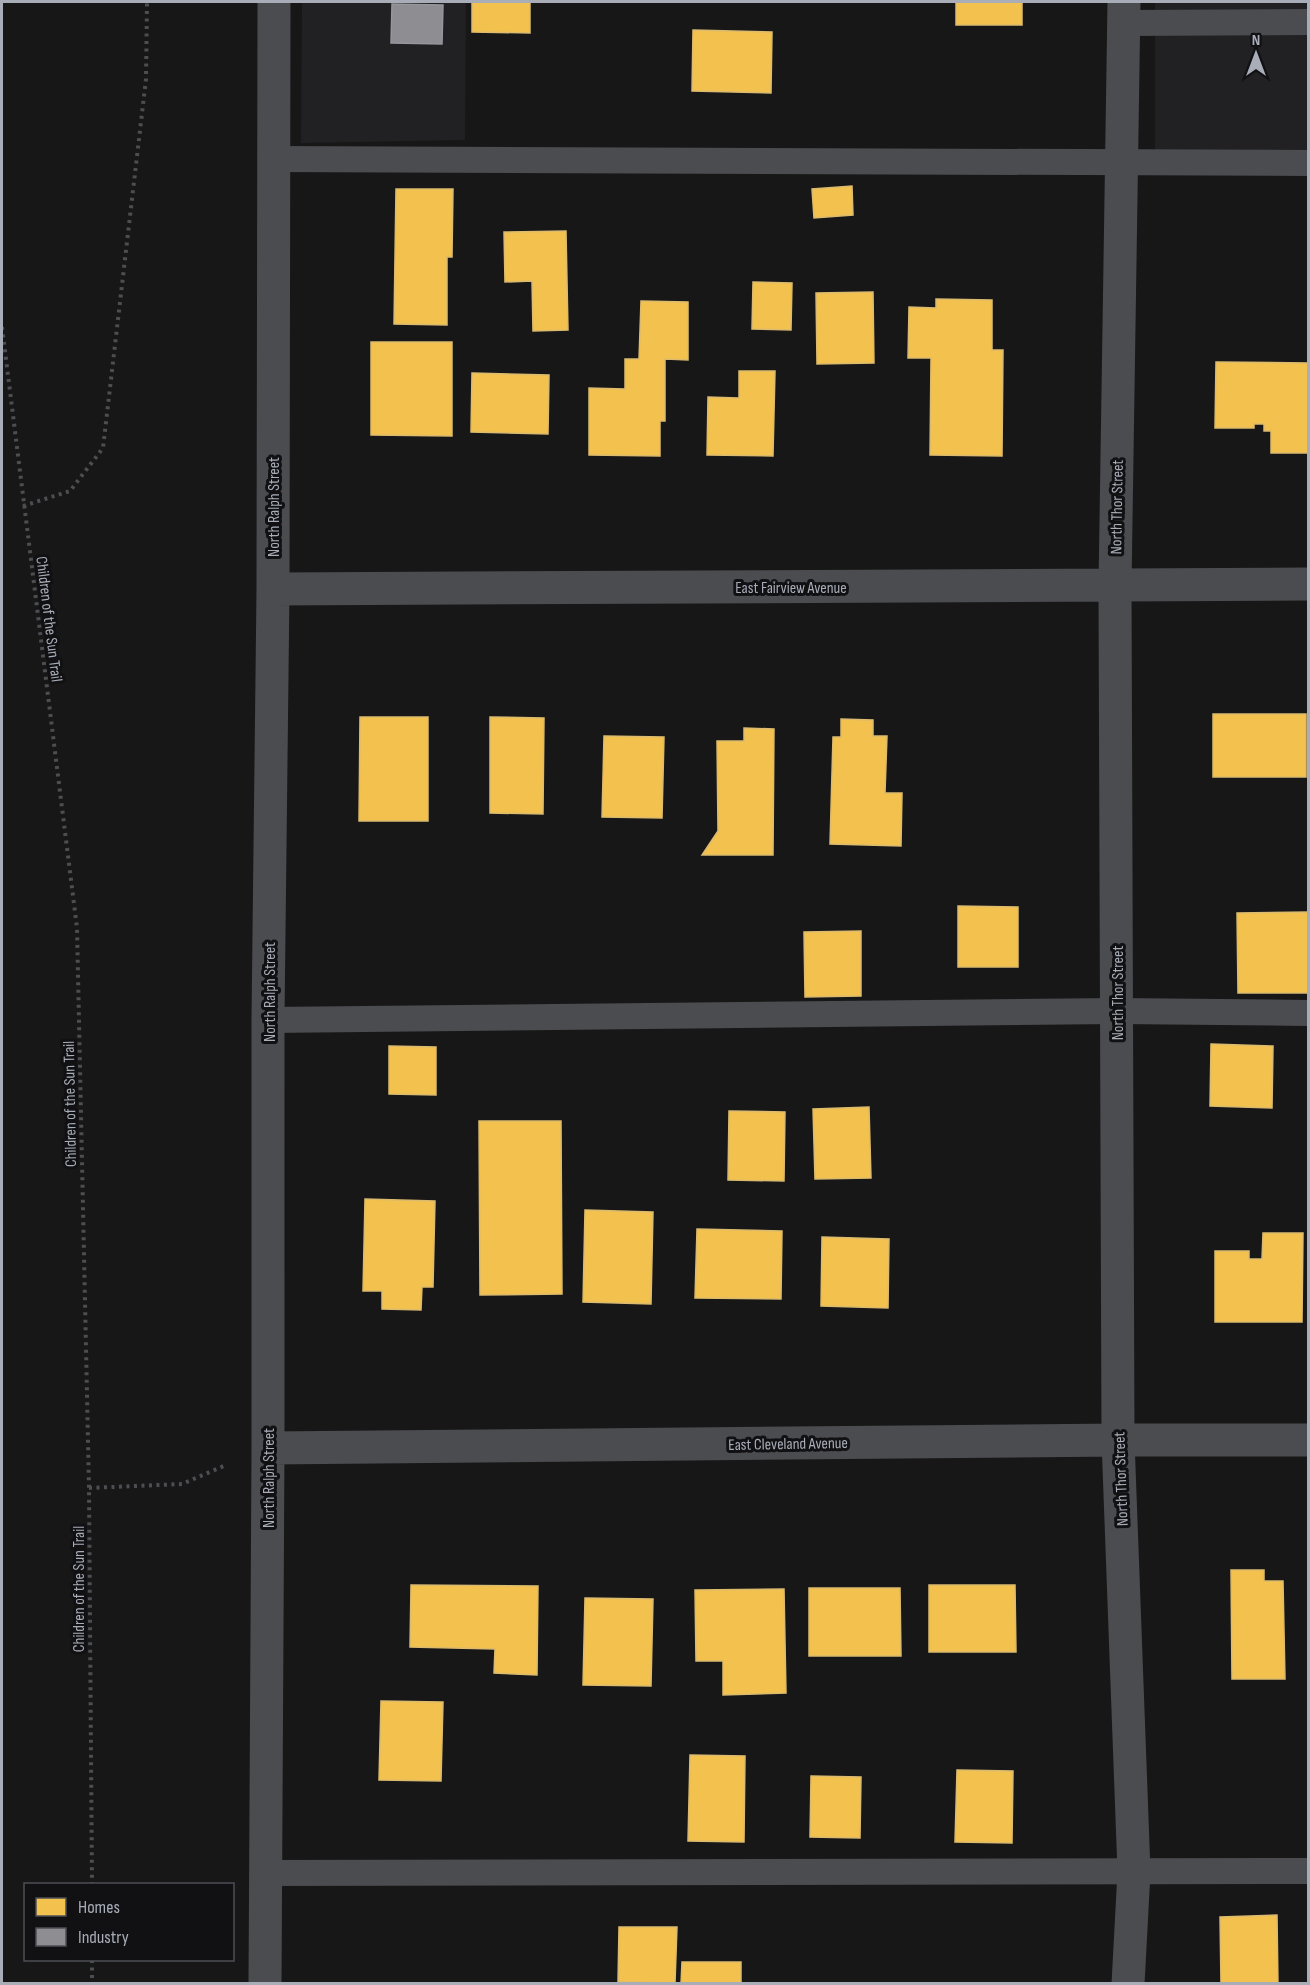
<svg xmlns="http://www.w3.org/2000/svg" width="1310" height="1985" font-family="'Sofia Sans Condensed',sans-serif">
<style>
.built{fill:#212123}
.homes{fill:#f2c14e;stroke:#dcbb6e;stroke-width:1.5}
.industry{fill:#8d8d92;stroke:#95979d;stroke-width:1.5}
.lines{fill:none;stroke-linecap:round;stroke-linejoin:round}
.path{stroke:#4d4e52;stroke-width:4;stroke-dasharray:3 4.5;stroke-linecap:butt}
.service{stroke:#4b4c50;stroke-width:26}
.minor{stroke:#4b4c50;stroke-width:33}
.labels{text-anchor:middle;stroke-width:6;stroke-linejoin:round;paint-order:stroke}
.street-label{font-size:16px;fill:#a8adb8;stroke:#111113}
</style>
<rect width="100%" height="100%" fill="#171717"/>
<path class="built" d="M302 2H466L465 140 301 143Z
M1155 2H1308V157L1155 158Z"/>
<path class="homes" d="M472 2H530V33L472 32Z
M956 2H1022V25H956Z
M693 30 772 32 771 93 692 91Z
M852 186 853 215 814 218 812 189Z
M396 189H453L452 257H447V325L394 324Z
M566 231 568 330 533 331 532 281 505 282 504 232Z
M753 282 792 283 791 330 752 329Z
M873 292 874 363 817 364 816 293Z
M936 299 992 300V350H1003L1002 456 930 455 931 358H908L909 307 936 308Z
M641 301 688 302V360L665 359V421H660V456L589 455V388L625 389V359H639Z
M371 342H452V436L371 435Z
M1216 362 1308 363V453H1271V431H1264V424H1254V428H1215Z
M739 371H775L773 456 707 455 708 397 739 398Z
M472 373 549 375 548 434 471 432Z
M1213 714H1306V777H1213Z
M360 717H428V821H359Z
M490 717 544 718 543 814 490 813Z
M841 719 873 720V736H887L885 793H902L901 846 830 844 833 737H841Z
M744 728 774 729 773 855H702L718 831 717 741H744Z
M604 736 664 737 662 818 602 817Z
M958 906 1018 907V967H958Z
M1308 912V993H1238L1237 913Z
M861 931V996L805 997 804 932Z
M1211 1044 1273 1046 1272 1108 1210 1106Z
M389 1046 436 1047V1095L389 1094Z
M869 1107 871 1178 815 1179 813 1109Z
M729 1111 785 1112 784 1181 728 1180Z
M479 1121H561L562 1294 480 1295Z
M365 1199 435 1201 433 1287H422L421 1310 382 1309V1291H363Z
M585 1210 653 1212 651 1304 583 1302Z
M697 1229 782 1231 781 1299 695 1298Z
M1263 1233H1303L1302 1322H1215V1251H1249V1259H1262Z
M822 1237 889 1239 888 1308 821 1306Z
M1231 1570H1264V1581H1283L1285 1679H1232Z
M411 1585 538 1586 537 1675 494 1673 495 1649 410 1647Z
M929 1585H1015L1016 1652H929Z
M809 1588H900L901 1656H809Z
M784 1589 786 1693 723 1695V1661H696L695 1590Z
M585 1598 653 1599 651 1686 583 1685Z
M381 1701 443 1702 441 1781 379 1780Z
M690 1755 745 1756 744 1842 688 1841Z
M957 1770 1013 1771 1012 1843 955 1842Z
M811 1776 861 1777 860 1838 810 1837Z
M1277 1915 1278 1984H1221L1220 1917Z
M619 1927H677L675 1983 618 1982Z
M682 1962H741V1984H681Z"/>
<path class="industry" d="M392 4 443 5 442 44 391 43Z"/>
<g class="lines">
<path class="path" d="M2 327 77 928 89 1488 92 1884
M23 506 70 491 103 448 146 79 147 2
M89 1488 182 1484 226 1465
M92 1960V1984"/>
<path class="service" d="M1124 23 1308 22
M273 159 1308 163
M268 1020 1117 1011 1308 1013
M265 1873 1308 1871"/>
<path class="minor" d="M1124 2 1115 586 1118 1440 1134 1872 1128 1984
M273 589 1308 584
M268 1448 1118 1440H1308
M265 1984 268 1448V1020L273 589 274 2"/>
</g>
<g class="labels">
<g class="street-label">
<text transform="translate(273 507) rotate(-90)" y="6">North Ralph Street</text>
<text transform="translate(1116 507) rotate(-89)" y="6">North Thor Street</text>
<text x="791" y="593">East Fairview Avenue</text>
<text transform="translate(50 619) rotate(83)" y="6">Children of the Sun Trail</text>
<text transform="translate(269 992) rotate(-90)" y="6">North Ralph Street</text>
<text transform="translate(1117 993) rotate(-90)" y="6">North Thor Street</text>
<text transform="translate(69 1104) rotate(-91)" y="6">Children of the Sun Trail</text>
<text transform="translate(788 1443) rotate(-1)" y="6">East Cleveland Avenue</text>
<text transform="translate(268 1478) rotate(-90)" y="6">North Ralph Street</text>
<text transform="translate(1120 1479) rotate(-92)" y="6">North Thor Street</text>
<text transform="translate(78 1589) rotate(-90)" y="6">Children of the Sun Trail</text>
</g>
</g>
<rect width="1310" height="1985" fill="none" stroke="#a8adb8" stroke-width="6"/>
<rect x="24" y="1883" width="210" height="78" fill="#111113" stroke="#4d4f55" stroke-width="1.5"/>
<rect x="36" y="1898" width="30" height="18" fill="#f2c14e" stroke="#4d4f55" stroke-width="1.5"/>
<text x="78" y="1913" font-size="18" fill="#a8adb8">Homes</text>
<rect x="36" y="1928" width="30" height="18" fill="#8d8d92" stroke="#4d4f55" stroke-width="1.5"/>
<text x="78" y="1943" font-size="18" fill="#a8adb8">Industry</text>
<g transform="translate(1256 54)" stroke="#111113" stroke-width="4.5" paint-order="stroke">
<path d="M0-4.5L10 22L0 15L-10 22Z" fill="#a8adb8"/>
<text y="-9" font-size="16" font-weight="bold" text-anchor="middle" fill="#a8adb8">N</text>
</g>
</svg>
